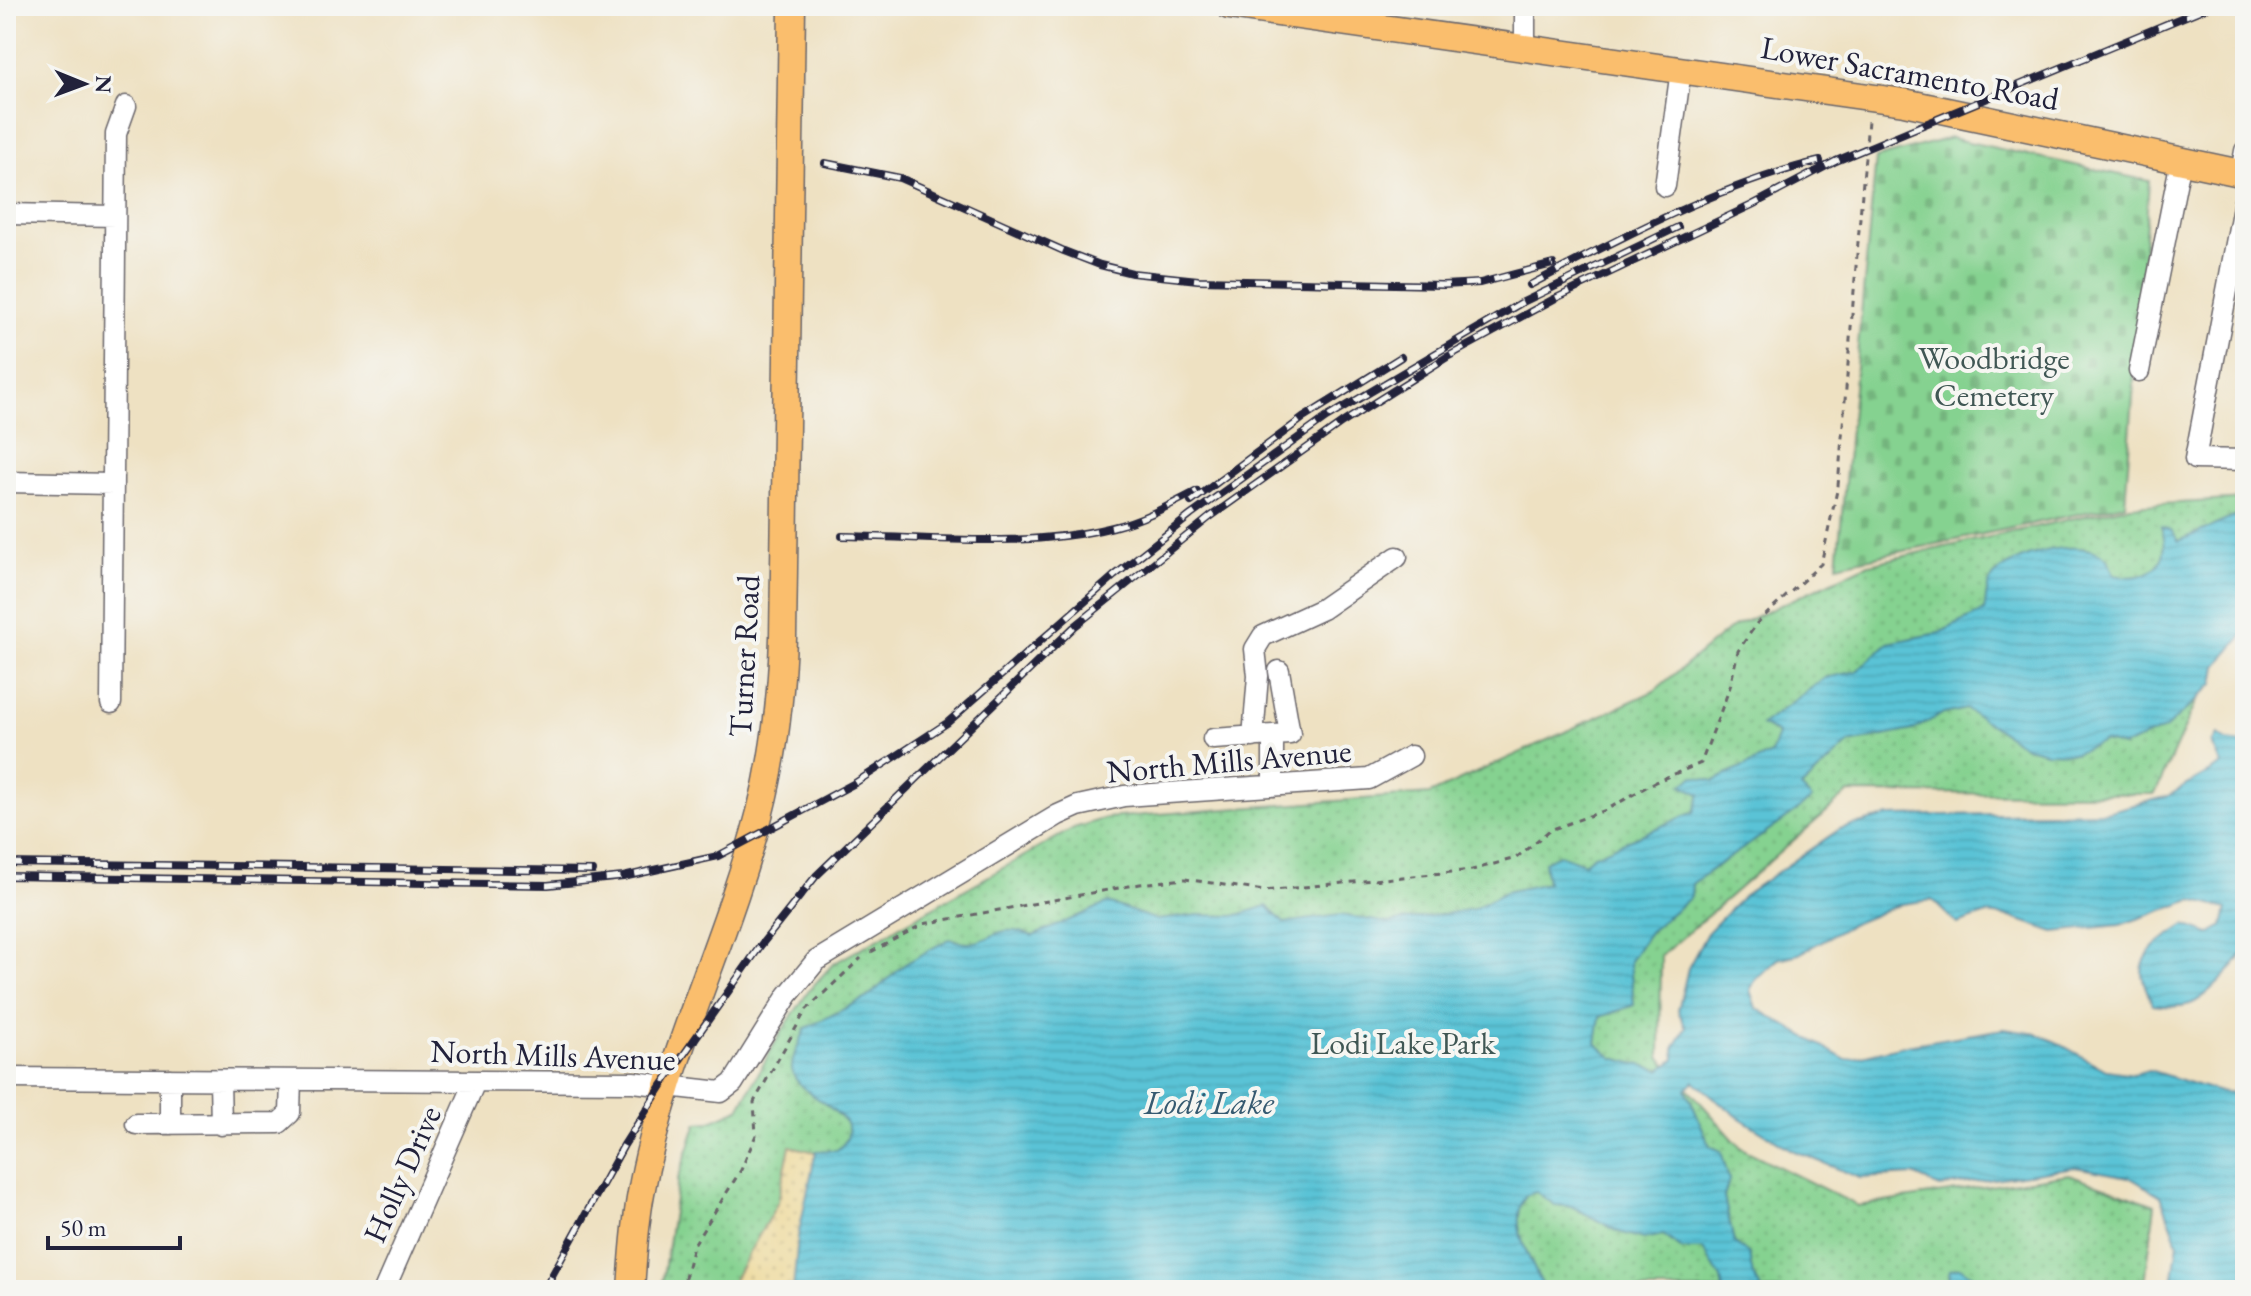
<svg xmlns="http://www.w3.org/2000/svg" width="2251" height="1296" font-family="'EB Garamond',serif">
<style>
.grass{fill:url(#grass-dots);stroke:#547a66;stroke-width:2}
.sand{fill:url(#sand-dots);stroke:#887e6c;stroke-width:2}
.cemetery{fill:url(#cemetery-stones);stroke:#547a66;stroke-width:2}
.water{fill:url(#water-rules);stroke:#3e7288;stroke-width:2}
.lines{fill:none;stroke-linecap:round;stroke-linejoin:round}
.minor-casing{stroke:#69656a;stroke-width:23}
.major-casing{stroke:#69656a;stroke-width:29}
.path{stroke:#69656a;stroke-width:3;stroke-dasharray:6 6;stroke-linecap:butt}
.minor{stroke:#fff;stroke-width:20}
.major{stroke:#fabe6d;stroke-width:26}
.rail-casing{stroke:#22223b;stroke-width:8}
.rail{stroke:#f6f6f2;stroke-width:5;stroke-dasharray:15;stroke-linecap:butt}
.labels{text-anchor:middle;stroke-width:8;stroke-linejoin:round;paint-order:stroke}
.street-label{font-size:32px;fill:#22223b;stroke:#f6f6f2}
.park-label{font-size:32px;fill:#405754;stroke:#f6f6f2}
.water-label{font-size:34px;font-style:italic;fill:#365a71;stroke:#f6f6f2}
</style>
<defs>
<pattern id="grass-dots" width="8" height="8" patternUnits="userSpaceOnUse" patternTransform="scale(2)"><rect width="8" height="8" fill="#85d290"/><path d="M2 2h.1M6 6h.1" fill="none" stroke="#73b47d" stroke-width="1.8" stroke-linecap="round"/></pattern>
<pattern id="sand-dots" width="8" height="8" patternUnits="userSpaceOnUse" patternTransform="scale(2)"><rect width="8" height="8" fill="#eeda9e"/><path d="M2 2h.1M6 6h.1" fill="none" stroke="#ccbb89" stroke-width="1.8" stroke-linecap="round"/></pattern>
<pattern id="cemetery-stones" width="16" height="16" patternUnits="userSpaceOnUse" patternTransform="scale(2)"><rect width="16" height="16" fill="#85d290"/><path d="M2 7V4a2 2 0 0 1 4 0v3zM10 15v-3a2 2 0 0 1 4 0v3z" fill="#73b47d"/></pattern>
<pattern id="water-rules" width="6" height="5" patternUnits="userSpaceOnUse" patternTransform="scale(2)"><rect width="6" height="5" fill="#5ac3d6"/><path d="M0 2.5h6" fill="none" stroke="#4ea7b9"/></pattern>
</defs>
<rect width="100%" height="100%" fill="#f6f6f2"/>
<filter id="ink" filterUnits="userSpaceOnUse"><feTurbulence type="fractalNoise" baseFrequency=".0125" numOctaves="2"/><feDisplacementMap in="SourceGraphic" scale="16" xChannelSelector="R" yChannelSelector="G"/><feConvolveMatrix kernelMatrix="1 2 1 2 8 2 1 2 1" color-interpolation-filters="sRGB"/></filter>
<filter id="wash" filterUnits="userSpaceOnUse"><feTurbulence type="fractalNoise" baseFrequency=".006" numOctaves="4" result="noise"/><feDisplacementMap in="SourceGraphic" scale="32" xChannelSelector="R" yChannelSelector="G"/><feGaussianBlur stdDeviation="1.8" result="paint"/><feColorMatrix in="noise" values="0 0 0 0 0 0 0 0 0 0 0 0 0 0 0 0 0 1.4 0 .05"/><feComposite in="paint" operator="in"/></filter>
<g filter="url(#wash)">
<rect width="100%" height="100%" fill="#eee1c2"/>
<path class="grass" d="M2245 499V593L2155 794 1848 793 1661 956 1660 1057 1741 1148 1858 1206 2069 1174 2155 1205 2144 1290H661L678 1179 697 1123 709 1122 739 1109 780 1034 810 989 833 964 1074 828 1106 818 1430 794 1654 691 1729 629 1869 564 2129 506Z"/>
<path class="sand" d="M790 1146 827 1155 825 1290H728L778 1202Z"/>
<path class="cemetery" d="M1950 138 2149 181 2125 504 1837 565 1876 158Z"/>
<path class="water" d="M2245 512V633L2217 666 2214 684 2165 729 2122 747 2104 741 2075 753 2046 752 2026 747 1966 709 1940 715 1913 730 1849 743 1801 788 1812 799C1774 831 1731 854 1692 884L1691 897 1649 932 1630 961 1634 1005 1600 1017 1596 1043 1613 1058 1661 1070 1675 1059 1674 1049 1686 1027 1678 1011 1688 968 1707 933 1743 896 1840 829 1889 816 2106 812 2166 797 2222 765 2212 744 2218 735 2227 741 2242 743 2245 736V950C2236 966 2207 998 2190 1004 2178 1008 2165 1006 2152 1005 2150 996 2142 982 2142 973 2142 950 2168 936 2185 925L2209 934 2223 926 2227 909 2192 900 2120 925 2054 932 2010 917 1987 914 1957 924 1932 900 1901 904 1848 926 1799 954 1778 959 1756 979 1750 990 1756 1008 1846 1060 1907 1045 2004 1029 2037 1034 2056 1042 2106 1070 2134 1074 2149 1070 2216 1091 2245 1094V1290H2171L2178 1243 2161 1196 2129 1177 2075 1167 1940 1187 1913 1175 1860 1178 1792 1150 1738 1117 1694 1081 1686 1089 1710 1146 1721 1151 1729 1180 1724 1197 1734 1242 1749 1254 1753 1276 1762 1290H1723L1721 1279 1703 1249H1682L1663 1235 1644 1239 1619 1232 1573 1207 1555 1205 1536 1192 1526 1195C1507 1224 1530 1259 1543 1286L1565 1290H793L798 1237 816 1151 837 1150C878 1117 797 1100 792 1070 791 1057 801 1040 806 1028L868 997 905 964 949 939C955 940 963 944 969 943 998 940 995 922 1033 936L1108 903 1157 920 1198 915 1234 916 1267 906 1284 923 1340 915 1389 923 1473 909 1505 892 1547 883 1544 862 1560 854 1584 863 1594 855 1694 812 1700 794 1682 785 1694 776 1714 781 1771 754 1778 734 1761 725 1825 678 1857 671 1888 643 1939 633 1984 611C1986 602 1986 587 1991 580 2007 555 2082 535 2106 558 2109 562 2112 570 2114 575 2149 583 2174 563 2161 527L2171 530 2179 541Z
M1960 1267 1986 1285V1290H1941L1947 1286 1950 1270Z"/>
</g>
<g filter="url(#ink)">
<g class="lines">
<defs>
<path id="minor" d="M1525 47V6
M2241 173 2245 151
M1665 186 1681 70
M2245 196 2195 459 2245 460
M6 214 115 216
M2139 371 2181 160
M6 482 113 484
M111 703 116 134 126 106
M1273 735 1290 734 1279 671
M1253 737 1258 676 1255 649 1263 636 1322 609 1397 557
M1213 739 1273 735V786
M6 1078 633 1082 721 1092 733 1083 788 995 816 961 1058 815 1078 806 1124 796 1369 779 1411 756
M170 1079V1124
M220 1080 221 1125
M136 1124 279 1123 290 1113 291 1080
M384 1290 475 1082"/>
<path id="major" d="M1229 6 1904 102 2245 174
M631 1290C633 1258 635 1225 641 1193 664 1062 727 941 760 812 775 754 781 697 783 638L792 6"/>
</defs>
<use href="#minor" class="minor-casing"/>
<use href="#major" class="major-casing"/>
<path class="path" d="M871 952 923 924 1140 884 1185 879 1264 891 1472 870 1516 858 1550 830 1606 810 1655 782 1701 763 1730 687 1738 651 1757 623 1821 564 1838 486 1868 120
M682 1290 693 1246 741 1170 756 1135 754 1102 806 1010 861 958"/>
<use href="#minor" class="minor"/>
<use href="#major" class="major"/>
<defs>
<path id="rail" d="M825 163 900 178 1064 251 1100 265 1132 273 1198 280 1443 285 1480 283 1553 264
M1530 285C1618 239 1724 183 1820 161
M1191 502 1303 418 1401 357
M842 536C930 537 1026 549 1113 527 1143 520 1170 505 1197 491
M6 863 593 871
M6 876 548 885 623 877 718 856 855 783 947 723 1114 576 1191 515 1326 418 1521 303 1678 227
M544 1290 624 1145 663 1084 761 945 816 876 1074 627 1210 517 1342 423 1447 357 1554 299 1752 205 1836 161 2210 6"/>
</defs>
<use href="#rail" class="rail-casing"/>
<use href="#rail" class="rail"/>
</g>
</g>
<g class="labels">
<g class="street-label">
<text transform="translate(1910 73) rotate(10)" y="11">Lower Sacramento Road</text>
<text transform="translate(744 656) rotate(-87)" y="11">Turner Road</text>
<text transform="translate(1229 761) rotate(-5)" y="11">North Mills Avenue</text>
<text transform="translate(553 1055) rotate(2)" y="11">North Mills Avenue</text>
<text transform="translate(402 1174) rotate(-66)" y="11">Holly Drive</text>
</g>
<g class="park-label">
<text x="1994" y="369">Woodbridge<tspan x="1994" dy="37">Cemetery</tspan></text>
<text x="1403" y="1054">Lodi Lake Park</text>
</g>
<g class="water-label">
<text x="1209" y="1114">Lodi Lake</text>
</g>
</g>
<rect width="2251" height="1296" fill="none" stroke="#f6f6f2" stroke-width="32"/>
<g transform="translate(84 84) rotate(91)" stroke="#f6f6f2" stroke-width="6" paint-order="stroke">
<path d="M0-6L14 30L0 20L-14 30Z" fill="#22223b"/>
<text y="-12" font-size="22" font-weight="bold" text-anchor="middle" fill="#22223b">N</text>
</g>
<path d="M48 1236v12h132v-12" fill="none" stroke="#22223b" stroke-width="4"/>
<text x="60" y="1236" font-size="24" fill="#22223b" stroke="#f6f6f2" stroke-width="6" paint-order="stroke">50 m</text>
</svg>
